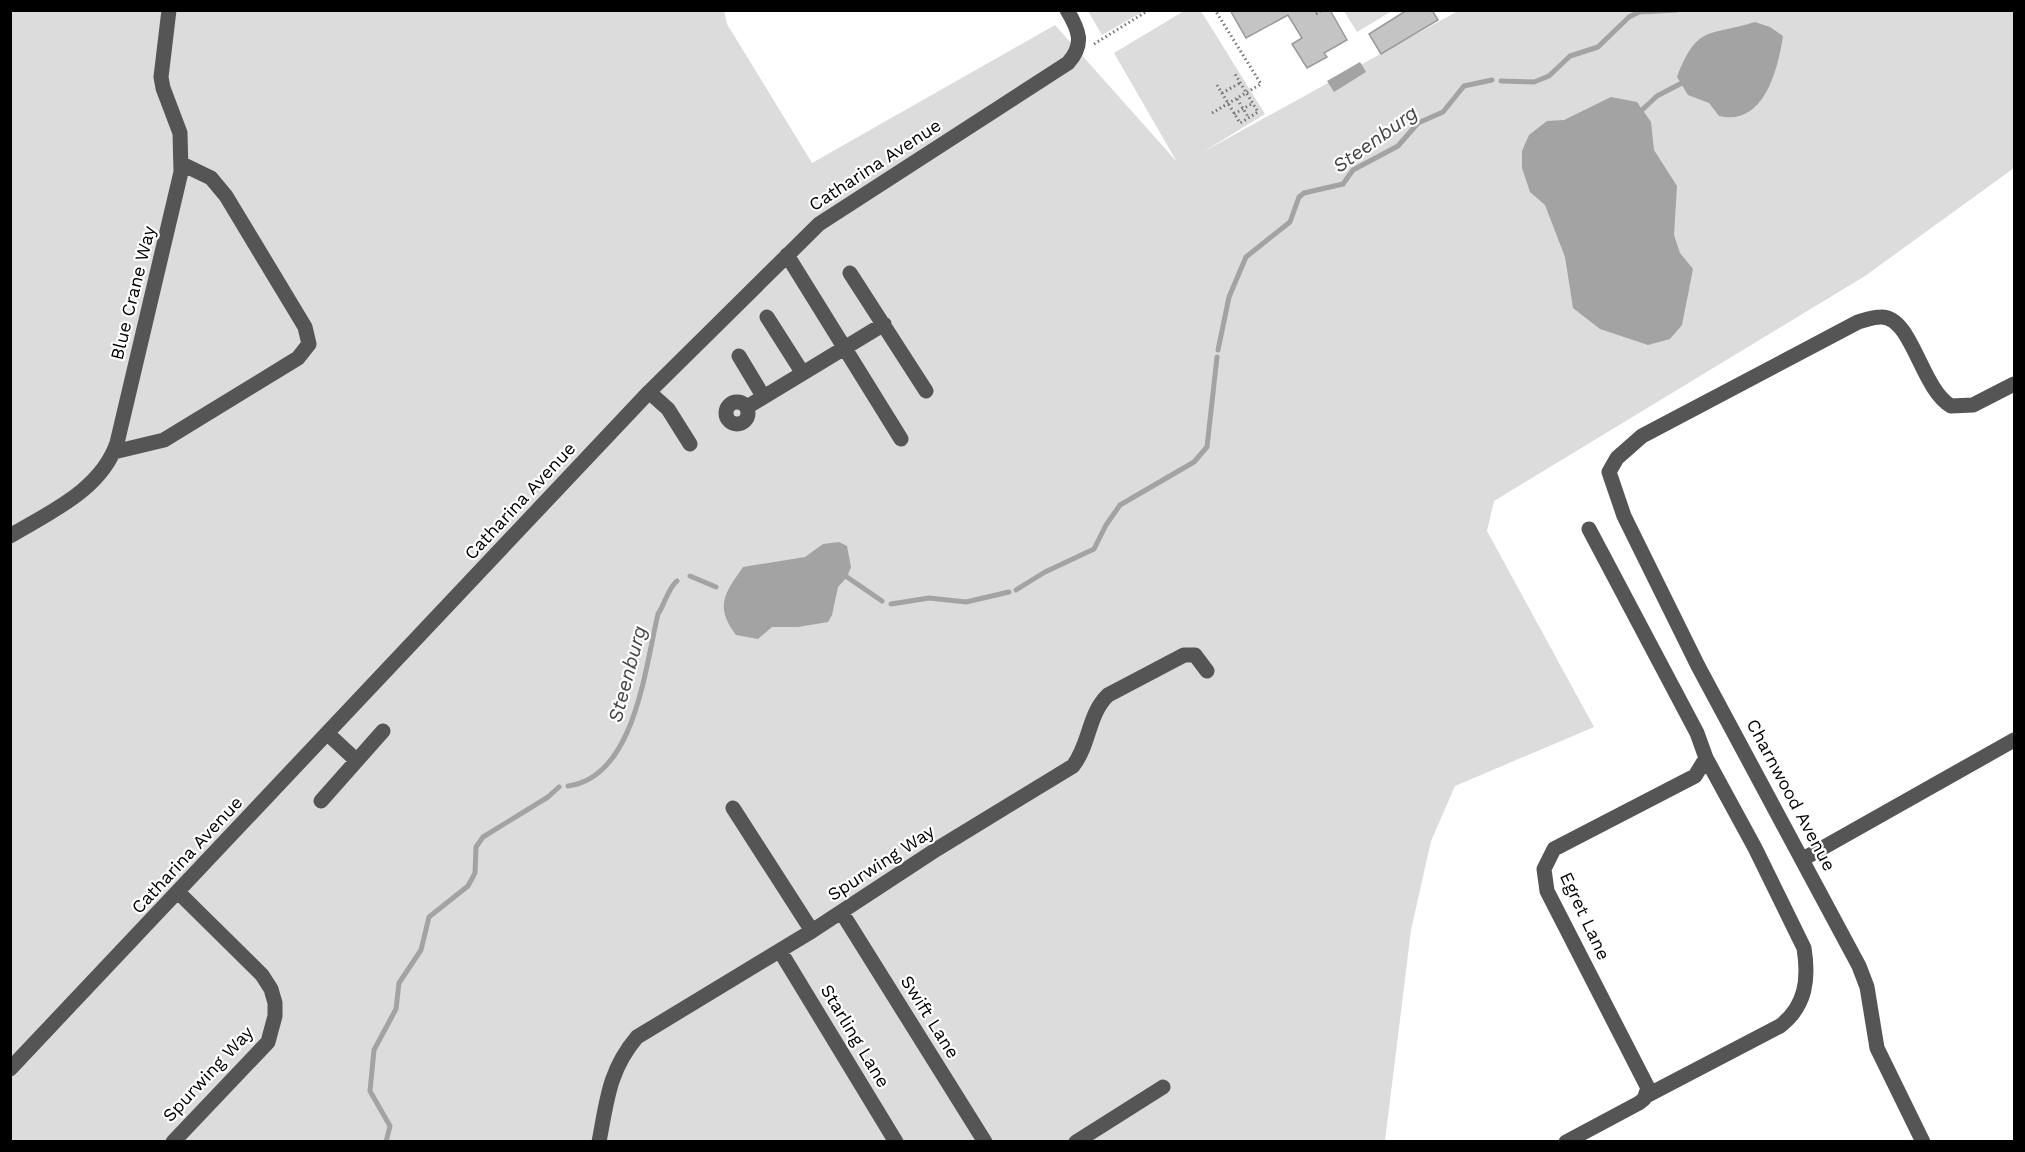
<svg xmlns="http://www.w3.org/2000/svg" width="2025" height="1152" font-family="'Work Sans',sans-serif">
<style>
.green{fill:#dcdcdc}
.water{fill:#a3a3a3}
.lines{fill:none;stroke-linecap:round;stroke-linejoin:round}
.stream{stroke:#a3a3a3;stroke-width:5}
.building{fill:#c4c4c4;stroke:#999;stroke-width:1.5}
.path{stroke:#777;stroke-width:3;stroke-dasharray:1.5 3;stroke-linecap:butt}
.minor{stroke:#555;stroke-width:15}
.labels{text-anchor:middle;stroke-width:4.5;stroke-linejoin:round;paint-order:stroke}
.street-label{font-size:18px;fill:#000;stroke:#fff}
.water-label{font-size:20px;font-style:italic;fill:#444;stroke:#fff}
</style>
<rect width="100%" height="100%" fill="#fff"/>
<path class="green" d="M10 11H724L727 24 812 163 1055 25 1177 162 1114 53 1184 11H1201L1265 114 1203 152 1458 11H2014V168L1865 276 1494 501 1487 531 1594 727 1455 786 1431 841 1411 930 1385 1141H11Z
M1088 11H1144L1102 35Z
M1344 11H1392L1357 32Z"/>
<path class="water" d="M1755 22 1770 27 1783 36C1778 69 1764 127 1719 116L1709 103 1688 95 1677 77C1698 24 1707 37 1755 22Z
M1360 62 1366 72 1334 92 1327 81Z
M1611 97 1637 102 1651 122 1654 150 1677 186 1674 235 1680 253 1693 269 1682 325 1670 339 1648 345 1600 329 1573 308 1565 257 1545 205 1530 192 1522 168V151L1529 135 1547 121 1564 120Z
M839 542 847 546 851 567 847 577 838 587 832 615 828 622 798 627H772L758 639 736 635C714 606 725 593 743 567L805 557 823 544Z"/>
<g class="lines">
<path class="stream" d="M1501 81 1534 82 1549 76 1570 56 1598 47 1629 17 1639 12 1677 10
M1642 110 1657 96 1680 84
M1218 350 1229 297 1246 257 1290 222 1299 197 1304 193 1343 184 1353 170 1398 146 1418 123 1443 112 1464 86 1492 80
M690 576 716 587
M847 577 882 601
M1016 590 1045 572 1094 549 1106 525 1120 505 1194 462 1207 447 1217 357
M891 604 929 598 966 602 1009 592
M568 786C635 777 645 668 658 614 665 604 668 588 677 581
M386 1142 390 1126 370 1091 374 1050 396 1009 399 983 421 950 429 917 468 886 475 873 476 847 483 837 548 797 559 787"/>
</g>
<path class="building" d="M1230 10H1330L1347 40 1324 53 1327 57 1307 68 1292 44 1302 38 1288 15 1246 38Z
M1407 10H1432L1438 20 1381 54 1369 34Z"/>
<g class="lines">
<path class="path" d="M1314 10 1316 14 1322 10
M1402 10 1403 13
M1094 44 1149 10
M1217 85 1240 123 1258 112 1235 74
M1222 93 1240 83
M1237 99 1249 118
M1212 113 1261 84 1215 10
M1234 114 1253 103"/>
<path class="minor" d="M787 255 901 439
M850 273 926 391
M767 317 802 372
M739 356 763 396
M649 392 668 409 690 444
M726 413a11 11 0 1 1 22 0a11 11 0 1 1-22 0Z
M747 407 884 324
M114 452 164 440 298 358 309 344 305 327 226 196 211 178 182 164
M10 536C50 512 101 490 117 443L181 172 180 133 163 88 161 77 169 10
M328 734 356 760
M321 801 383 731
M733 808 812 931
M1803 859 2014 740
M842 913 985 1142
M780 951 896 1142
M10 1069 649 392 819 224 1068 63C1085 44 1079 30 1067 10
M1646 1096 1780 1026C1806 1006 1809 979 1804 948L1755 848 1706 758
M173 1142 268 1042 275 1016V1003L271 989 262 975 178 892
M599 1142C607 1100 609 1070 637 1037L812 931 937 849 1073 766C1090 744 1088 714 1108 695L1184 655H1195L1207 671
M1076 1142 1163 1087
M1566 1142 1639 1103 1644 1099 1648 1088 1547 891 1544 869 1554 849 1695 776 1706 758 1697 733 1589 529
M1923 1142 1877 1048 1867 987 1859 966 1698 666 1624 516 1609 472 1617 458 1642 436 1858 322C1865 320 1873 317 1881 317 1912 316 1921 389 1951 406L1973 405 2014 384"/>
</g>
<g class="labels">
<g class="street-label">
<text transform="translate(875 165) rotate(-33)" y="6">Catharina Avenue</text>
<text transform="translate(133 293) rotate(-76)" y="6">Blue Crane Way</text>
<text transform="translate(520 501) rotate(-47)" y="6">Catharina Avenue</text>
<text transform="translate(1791 795) rotate(62)" y="6">Charnwood Avenue</text>
<text transform="translate(187 855) rotate(-47)" y="6">Catharina Avenue</text>
<text transform="translate(881 863) rotate(-33)" y="6">Spurwing Way</text>
<text transform="translate(1585 916) rotate(65)" y="6">Egret Lane</text>
<text transform="translate(930 1017) rotate(58)" y="6">Swift Lane</text>
<text transform="translate(855 1036) rotate(59)" y="6">Starling Lane</text>
<text transform="translate(208 1074) rotate(-47)" y="6">Spurwing Way</text>
</g>
<g class="water-label">
<text transform="translate(1375 139) rotate(-36)" y="7">Steenburg</text>
<text transform="translate(627 674) rotate(-75)" y="7">Steenburg</text>
</g>
</g>
<rect width="2025" height="1152" fill="none" stroke="#000000" stroke-width="24"/>
</svg>
